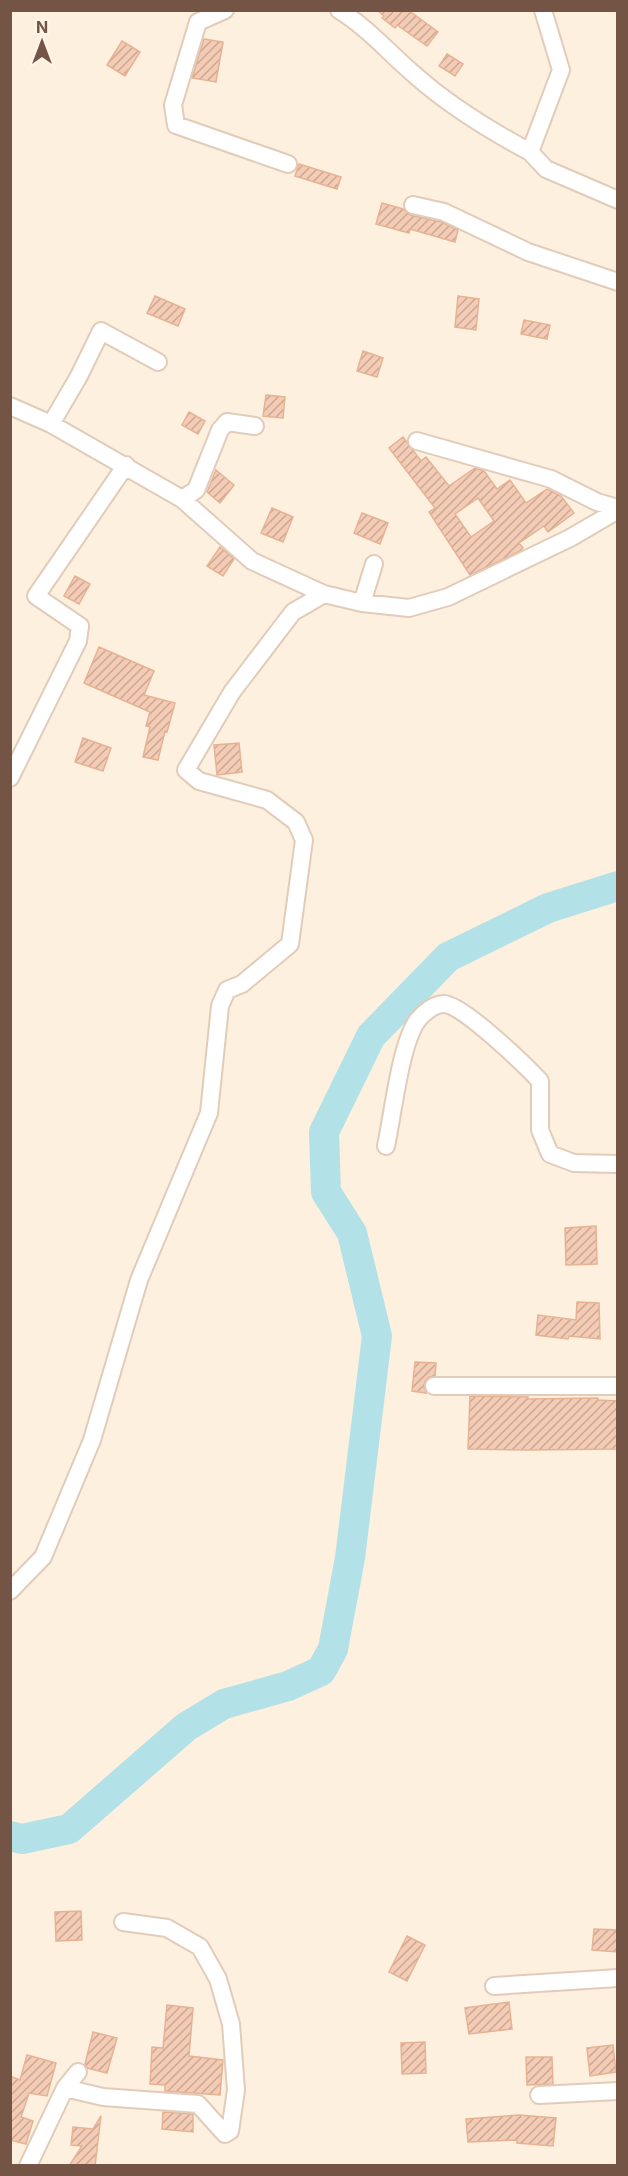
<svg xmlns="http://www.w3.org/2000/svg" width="628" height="2176" font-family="Inter,sans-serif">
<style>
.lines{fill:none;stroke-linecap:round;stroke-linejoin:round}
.river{stroke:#b2e1e7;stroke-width:30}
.building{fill:url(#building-hatch);stroke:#e7b294;stroke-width:1.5;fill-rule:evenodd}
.minor-casing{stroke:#e1ccba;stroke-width:20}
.minor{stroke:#fff;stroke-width:16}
</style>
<defs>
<pattern id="building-hatch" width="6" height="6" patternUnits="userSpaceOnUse" patternTransform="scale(1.5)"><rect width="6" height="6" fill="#f4ccb5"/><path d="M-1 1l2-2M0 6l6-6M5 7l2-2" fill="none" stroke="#caa895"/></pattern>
</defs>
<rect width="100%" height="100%" fill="#fdf0de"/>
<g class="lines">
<path class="river" d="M10 1836 22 1839 69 1829 186 1727 224 1704 288 1686 321 1671 333 1649 350 1558 377 1336 352 1233 326 1192 324 1132 371 1036 448 957 548 908 618 886"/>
</g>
<path class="building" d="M377 10H408L438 32 427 46 397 25 395 28 382 18 384 16Z
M204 39 223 42 216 82 192 78Z
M122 41 140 52 125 76 107 65Z
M447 54 463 64 455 76 439 66Z
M299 164 341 177 337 189 295 176Z
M382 203 403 209 410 215 441 222 458 230 455 242 410 229 409 233 376 224Z
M155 296 185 309 178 326 147 313Z
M458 296 479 299 476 330 455 327Z
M524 320 550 325 547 339 521 334Z
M363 351 383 358 377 377 357 371Z
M266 395 285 397 283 418 263 416Z
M189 412 205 421 198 434 182 425Z
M403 437 421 461 426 457 449 486 475 468 484 471 497 489 510 480 526 503 547 489 561 496 574 513 548 532 544 526 519 543 523 548 520 551 470 575 429 512 435 508 389 448ZM478 498 494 521 471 537 455 514Z
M216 470 234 485 220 503 207 492Z
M272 508 293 517 283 542 261 533Z
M362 513 388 523 380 544 354 533Z
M220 547 234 559 223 576 207 566Z
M75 576 90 584 79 604 64 596Z
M99 647 154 671 144 695 175 703 167 732 165 731 158 760 143 757 150 727 146 726 150 712 84 683Z
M83 738 111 748 103 771 75 762Z
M239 743 242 772 217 775 214 745Z
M596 1226 597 1264 566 1265 565 1228Z
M577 1302 599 1303 600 1339 569 1336 568 1339 536 1335 538 1315 576 1320Z
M415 1362 436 1363 435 1376 429 1377 425 1381 424 1387 426 1393 412 1391Z
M470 1396 528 1397V1399L598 1398V1400L618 1401V1449L526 1450 468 1449Z
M81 1911 82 1940 56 1941 55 1912Z
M594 1929 618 1930V1952L592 1950Z
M407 1936 425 1945 407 1981 389 1972Z
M509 2002 512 2029 469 2034 465 2008Z
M167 2005 193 2008 189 2056 223 2060 220 2095 165 2091V2085L150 2084 152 2047 163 2048Z
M93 2032 117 2038 107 2073 87 2068 85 2064Z
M425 2042 426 2073 402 2074 401 2043Z
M613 2045 616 2072 590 2076 587 2048Z
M27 2055 56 2063 47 2096 29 2093 21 2117 33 2121 26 2144 10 2140V2076L20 2080Z
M526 2057H552L553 2084 527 2085Z
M163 2112 193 2114V2132L162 2129Z
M519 2115 556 2118 553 2146 517 2143V2140L468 2142 466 2119Z
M101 2116 95 2166H69L82 2146 71 2145 73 2127 93 2129Z"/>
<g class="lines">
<defs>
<path id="minor" d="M225 10 198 22 173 105 176 125 288 164
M339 10C368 28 390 54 416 76 451 107 489 130 530 152
M543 10 561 70 530 152 546 169 618 200
M413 205 444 212 528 252 618 282
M10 406 51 424 182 499 252 561 324 594 362 603 409 608 448 597 570 538 618 510
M51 424 79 376 101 331 158 362
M417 441 551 479 597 502 618 508
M182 499 196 490 220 430 227 422 255 426
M362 603 374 564
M10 778 78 641 80 626 36 596 126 465
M386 1146C393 1114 400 1046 417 1021 423 1013 434 1004 444 1004 462 1004 525 1065 540 1081V1130L550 1154 574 1163 618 1164
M434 1386H618
M10 1591 43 1557 92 1440 139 1280 209 1113 220 1006 227 990 242 984 290 944 304 840 296 822 267 800 199 781 186 770 232 692 293 612 324 594
M494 1986 618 1978
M65 2088 103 2097 198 2104 225 2134 230 2131 236 2090 231 2024 218 1979 200 1947 167 1928 123 1922
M539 2095 618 2091
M28 2166 65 2088 78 2072"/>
</defs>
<use href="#minor" class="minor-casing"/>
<use href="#minor" class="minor"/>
</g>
<rect width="628" height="2176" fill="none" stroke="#745545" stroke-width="24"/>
<g transform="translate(42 42)" stroke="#fff4e6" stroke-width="4.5" paint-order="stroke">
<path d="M0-4.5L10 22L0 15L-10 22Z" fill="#745545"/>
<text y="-9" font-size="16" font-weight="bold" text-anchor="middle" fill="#745545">N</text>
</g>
</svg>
